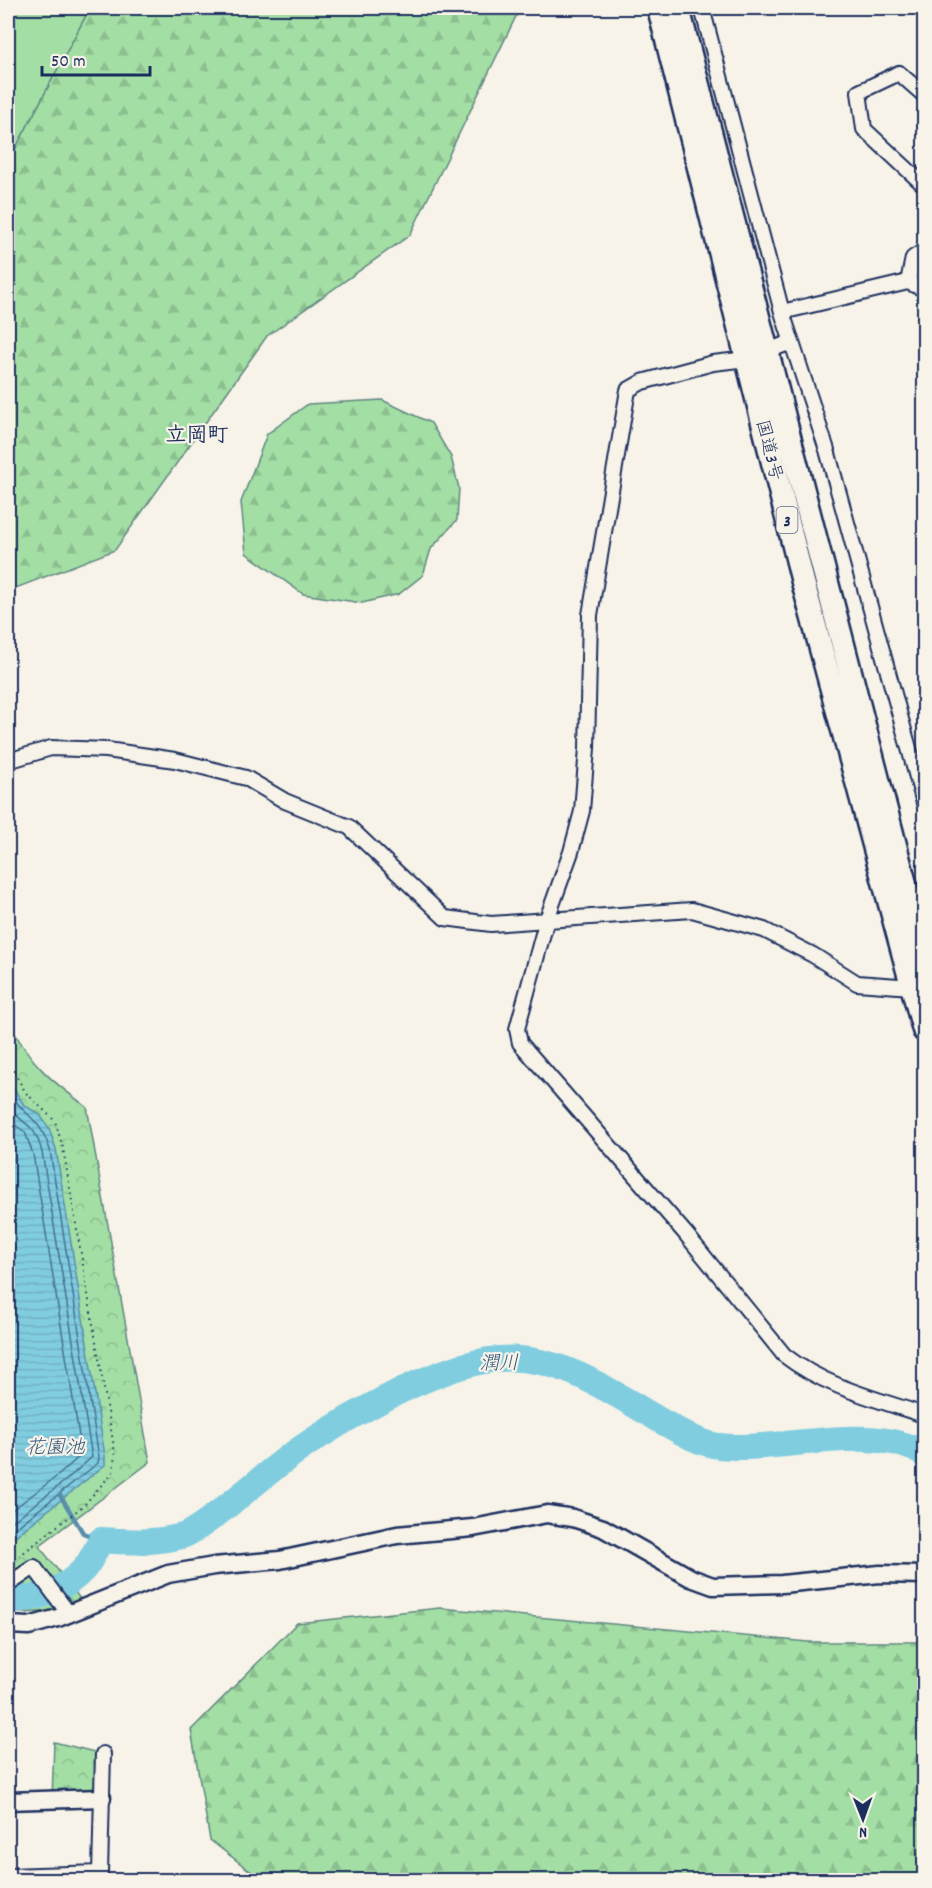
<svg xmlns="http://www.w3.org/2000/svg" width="932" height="1888" font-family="Dekko,'Klee One',sans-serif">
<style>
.green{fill:#a3dea4;stroke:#5f8681;stroke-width:1.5}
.forest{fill:url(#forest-firs);stroke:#5f8681;stroke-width:1.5}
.park{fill:url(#park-crowns);stroke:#5f8681;stroke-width:1.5}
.water{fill:url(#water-rules);stroke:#588eac;stroke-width:1.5}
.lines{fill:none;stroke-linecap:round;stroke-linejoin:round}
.shore{stroke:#446e92;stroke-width:1.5}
.stream{stroke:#588eac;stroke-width:4.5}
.river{stroke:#81cde0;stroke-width:26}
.minor-casing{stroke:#1b2f5e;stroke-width:18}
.tertiary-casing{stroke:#1b2f5e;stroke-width:21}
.trunk-casing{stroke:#1b2f5e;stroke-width:27}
.path{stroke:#1b2f5e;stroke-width:2;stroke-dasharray:1.5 4.5;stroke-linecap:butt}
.minor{stroke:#f7f3e8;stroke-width:14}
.tertiary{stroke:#f7f3e8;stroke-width:16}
.trunk{stroke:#f7f3e8;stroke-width:22}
.labels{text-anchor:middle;stroke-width:4.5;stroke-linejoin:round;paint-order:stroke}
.shield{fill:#f7f3e8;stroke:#5d6a87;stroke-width:1.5}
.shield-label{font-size:16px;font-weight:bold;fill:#1b2f5e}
.street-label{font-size:18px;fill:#1b2f5e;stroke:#f7f3e8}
.water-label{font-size:20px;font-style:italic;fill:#34567e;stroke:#f7f3e8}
.quarter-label{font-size:21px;font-weight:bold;fill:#1b2f5e;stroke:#f7f3e8}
</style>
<defs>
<pattern id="forest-firs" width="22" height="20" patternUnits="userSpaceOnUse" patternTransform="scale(1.5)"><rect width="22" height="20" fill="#a3dea4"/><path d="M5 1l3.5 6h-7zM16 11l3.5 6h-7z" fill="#8cbf90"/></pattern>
<pattern id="park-crowns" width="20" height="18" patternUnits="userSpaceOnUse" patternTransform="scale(1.5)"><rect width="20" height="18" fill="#a3dea4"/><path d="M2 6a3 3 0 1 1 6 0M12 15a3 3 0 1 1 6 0" fill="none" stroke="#8cbf90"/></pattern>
<pattern id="water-rules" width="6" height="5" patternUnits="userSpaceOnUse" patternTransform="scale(1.5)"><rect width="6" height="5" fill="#81cde0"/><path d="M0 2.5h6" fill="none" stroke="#6fb0c3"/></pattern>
</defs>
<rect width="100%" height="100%" fill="#f7f3e8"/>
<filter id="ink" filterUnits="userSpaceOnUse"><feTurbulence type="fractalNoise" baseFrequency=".0167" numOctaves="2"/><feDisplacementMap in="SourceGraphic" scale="12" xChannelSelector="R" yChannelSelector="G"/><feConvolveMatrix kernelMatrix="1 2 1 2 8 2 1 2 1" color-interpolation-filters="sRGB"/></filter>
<g filter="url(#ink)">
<path class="green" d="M8 8H90L8 163Z"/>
<path class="forest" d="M90 8H520L410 235 267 336 115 550 8 591V163Z
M382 400 431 423 451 457 459 488 457 520 431 549 423 575 399 594 362 603 303 594 246 553 241 502 267 434 308 404Z
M440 1608 808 1642H924V1880H262L210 1840 191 1730 297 1623Z"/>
<path class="park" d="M8 1022C32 1064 47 1078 87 1107L150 1462 39 1546 81 1600C55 1612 35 1614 8 1612Z
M54 1742 103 1754 102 1798 52 1800Z"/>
<path class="water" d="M8 1079 24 1105 40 1115 49 1128 56 1149 105 1456V1465L8 1542Z"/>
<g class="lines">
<path class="shore" d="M8 1091C26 1119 39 1115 50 1150L99 1457 98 1463 8 1534
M8 1105C23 1128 33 1118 42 1152L92 1457 65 1481 8 1525
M8 1120 25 1132 33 1154 82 1454 60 1474 8 1513"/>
<path class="stream" d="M60 1495 83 1533 101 1540"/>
<path class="river" d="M8 1599C34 1602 66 1589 84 1569 91 1561 96 1549 101 1540 128 1542 155 1543 182 1536 200 1531 255 1483 273 1469 322 1429 437 1363 499 1359 559 1354 611 1392 661 1421 679 1431 698 1443 719 1446 779 1453 872 1421 924 1454"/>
<defs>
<path id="minor" d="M702 8 782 312 827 450 924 803
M924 95 899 73 859 92 864 129 924 185
M908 282 913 258 924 251
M782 312 908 282 924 289
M791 342 747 359 713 363 642 382 628 390 590 615 587 748 582 811 571 852 547 919 517 1029 520 1043 685 1233 784 1355C825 1387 876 1399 924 1415
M8 761 51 748 107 750 175 760 246 778 285 801 349 827 445 918 491 924 692 910 764 930 813 955 857 983 912 987 924 981
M12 1582 34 1567 69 1614
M8 1876 100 1873 103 1754"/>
<path id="tertiary" d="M8 1625 29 1626 58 1618 168 1574 214 1566 280 1560 397 1535 473 1528 547 1514 573 1518 603 1528 691 1578 713 1586 782 1584 880 1574 924 1575
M8 1801 102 1798"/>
<path id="trunk" d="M659 8 803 582 924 1030
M678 8 924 957"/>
</defs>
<use href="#minor" class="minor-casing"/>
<use href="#tertiary" class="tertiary-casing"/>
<use href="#trunk" class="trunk-casing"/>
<path class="path" d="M8 1062 26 1093 55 1121 63 1148 115 1453 113 1472 84 1505 8 1565"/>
<use href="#minor" class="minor"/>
<use href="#tertiary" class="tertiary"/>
<use href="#trunk" class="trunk"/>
</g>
</g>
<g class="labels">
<rect class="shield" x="776.5" y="507" width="21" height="26" rx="4.5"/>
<g class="shield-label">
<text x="787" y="526">3</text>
</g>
<g class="street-label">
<text transform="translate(770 450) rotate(76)" y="6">国道3号</text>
</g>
<g class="water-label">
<text transform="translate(499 1362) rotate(-1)" y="7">潤川</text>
<text x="55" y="1453">花園池</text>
</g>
<g class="quarter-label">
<text x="197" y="441">立岡町</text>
</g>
</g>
<rect width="932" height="1888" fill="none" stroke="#f7f3e8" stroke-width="30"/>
<rect x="15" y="15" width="902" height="1858" fill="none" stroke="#1b2f5e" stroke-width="2" filter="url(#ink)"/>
<g transform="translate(863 1819) rotate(179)" stroke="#f7f3e8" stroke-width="4.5" paint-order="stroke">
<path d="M0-4.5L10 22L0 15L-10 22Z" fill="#1b2f5e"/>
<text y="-9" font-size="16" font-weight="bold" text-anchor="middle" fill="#1b2f5e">N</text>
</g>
<path d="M42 66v9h108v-9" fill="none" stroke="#1b2f5e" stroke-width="3"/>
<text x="51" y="66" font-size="18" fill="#1b2f5e" stroke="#f7f3e8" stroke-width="4.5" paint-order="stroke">50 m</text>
</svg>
